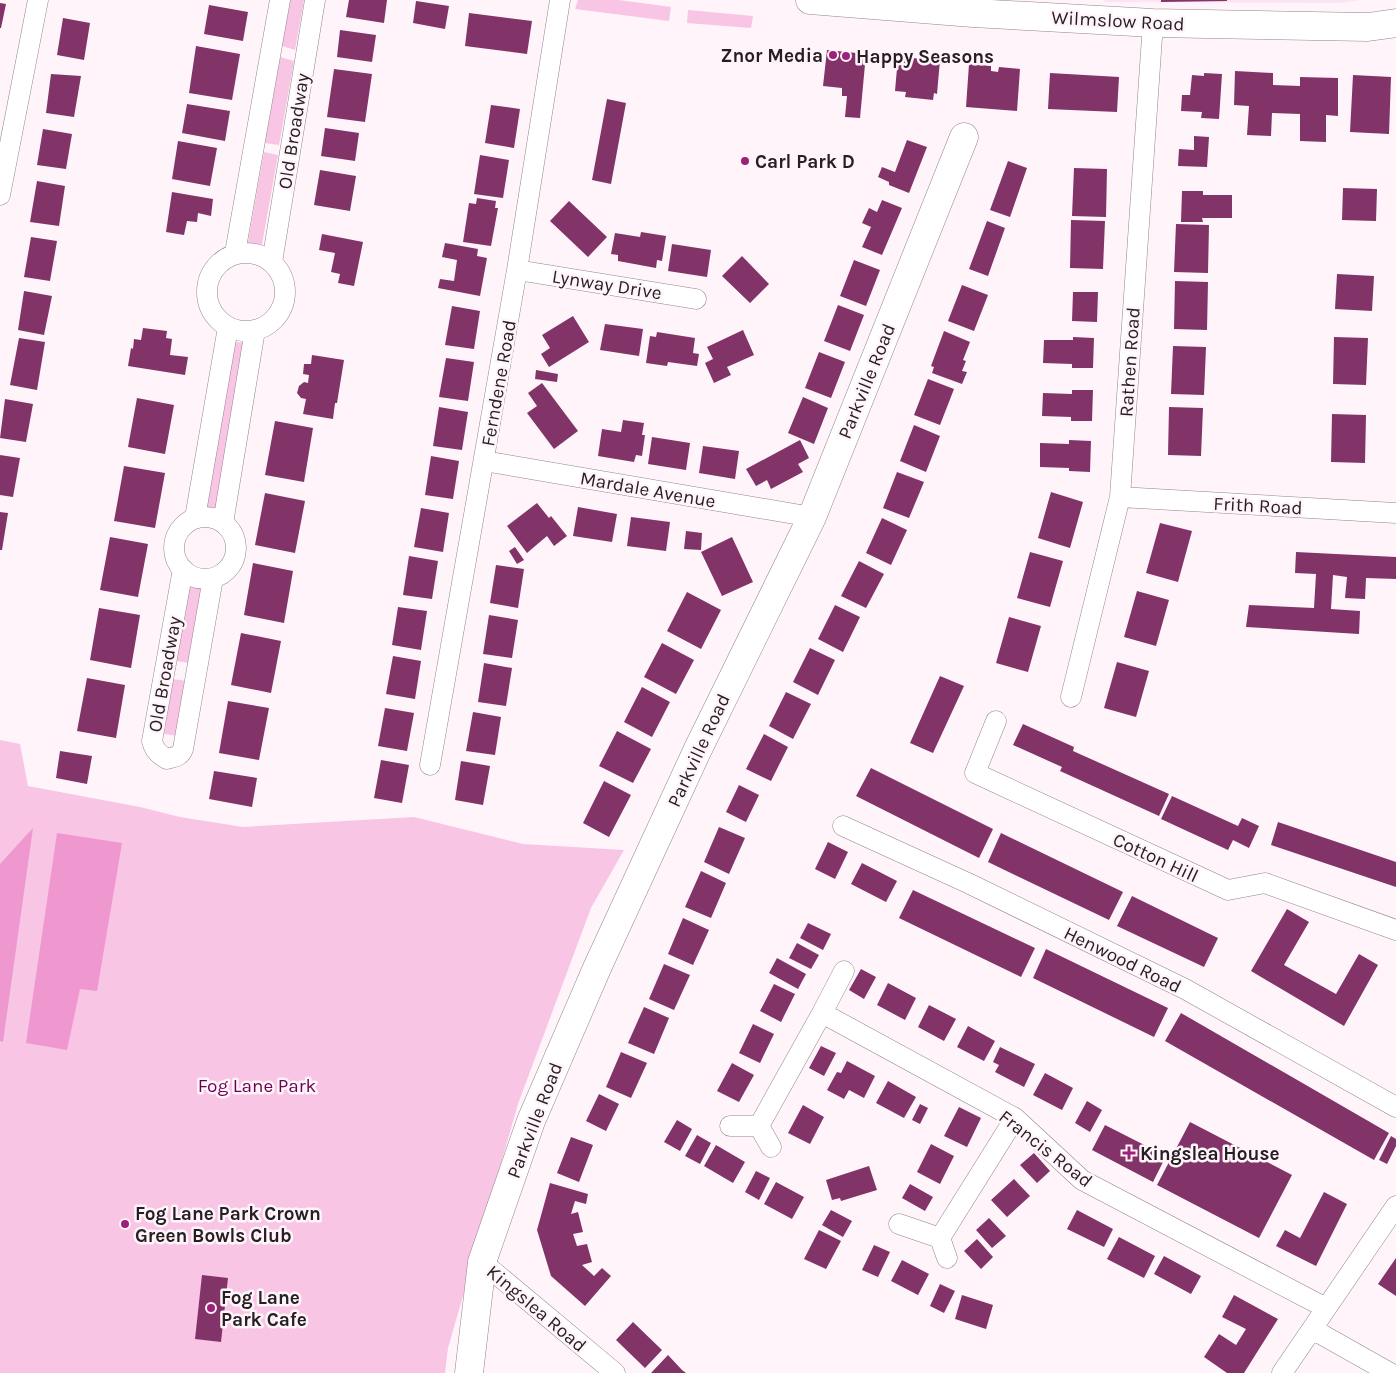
<svg xmlns="http://www.w3.org/2000/svg" width="1396" height="1373" font-family="Karla,sans-serif">
<style>
.built{fill:#fde4f2}
.green{fill:#f8c5e4}
.forest{fill:#ef98cf}
.building{fill:#823468}
.lines{fill:none;stroke-linecap:round;stroke-linejoin:round}
.street-casing{stroke:#93838d;stroke-width:21}
.secondary-casing{stroke:#93838d;stroke-width:29}
.street{stroke:#fff;stroke-width:20}
.secondary{stroke:#fff;stroke-width:28}
.poi-dot{fill:#9c2179;stroke:#fff4fa;stroke-width:2}
.labels{text-anchor:middle;stroke-width:5;stroke-linejoin:round;paint-order:stroke}
.street-label{font-size:19px;fill:#251e22;stroke:#fff4fa}
.poi-label{font-size:19px;font-weight:bold;fill:#251e22;stroke:#fff4fa;text-anchor:start}
.park-label{font-size:19px;fill:#6c0052;stroke:#fff4fa}
</style>
<rect width="100%" height="100%" fill="#fff4fa"/>
<path class="built" d="M1103 0H1362L1339 3 1105 2Z"/>
<path class="green" d="M289 0H304L295 50 282 46Z
M578 0H619L671 7 669 21 575 9Z
M688 10 753 16 751 28 687 23Z
M280 57 294 61 279 145 265 143Z
M264 152 278 155 261 250 247 248Z
M230 341 245 343 216 510 208 509H201Z
M189 580 196 584 203 585 190 663 176 661Z
M173 679 187 681 178 736 164 734Z
M0 740 20 744 28 786 140 807 180 817 243 827 414 817 523 844 624 850 591 908 518 1104 448 1348 445 1373H0Z"/>
<path class="forest" d="M33 828 3 1042 0 1041V864Z
M57 833 122 843 97 991 80 989 67 1050 26 1043Z"/>
<path class="building" d="M349 0H387L384 23 346 17Z
M1161 0H1227V1L1161 2Z
M416 1 449 6 445 29 413 23Z
M0 3 6 4 1 28H0Z
M209 5 248 12 243 41 204 34Z
M469 13 532 21 527 54 465 46Z
M63 18 90 23 84 60 57 55Z
M340 30 376 35 372 62 337 57Z
M196 46 240 54 232 100 189 93Z
M827 50 866 54 860 118 845 117 847 96H842V88L823 86Z
M898 57 940 60 937 94 934 93 933 100 905 97 906 92 895 91Z
M969 64 991 66V71L998 72 999 67 1020 69 1017 111 966 107Z
M334 69 372 74 365 122 327 117Z
M1235 71 1273 73V85L1300 86V77L1338 78V116L1326 115V142L1300 141V114L1272 113 1271 136 1247 135 1249 106 1234 105Z
M1050 73 1119 77 1117 112 1048 109Z
M1204 73 1222 74 1219 119 1201 118 1202 112 1181 111 1182 95H1190L1192 75 1204 76Z
M51 74 81 76 74 117 46 113Z
M1353 75 1391 77 1389 134 1350 132Z
M607 99 626 103 611 184 592 180Z
M187 104 230 111 225 141 182 133Z
M491 105 520 109 514 148 485 143Z
M325 128 359 133 355 161 321 156Z
M43 129 72 134 66 169 37 165Z
M1194 136 1209 137 1207 167 1178 166 1179 149 1194 150Z
M907 140 927 147 909 193 889 185V182L878 177 882 167 895 172Z
M178 141 217 148 210 186 172 179Z
M480 155 509 160 503 198 474 194Z
M1008 161 1027 168 1010 217 990 210Z
M1074 168 1107 169 1106 217 1072 216Z
M320 170 356 176 350 211 314 205Z
M37 181 65 186 59 226 30 222Z
M1343 188 1377 189 1376 221 1342 220Z
M1182 191H1203V195H1232V218H1202L1203 222H1181Z
M172 192 213 199 211 216 198 213 197 222 187 221 184 235 166 232Z
M477 198 496 201 495 208H498L491 246 463 242 469 203 476 204Z
M882 200 902 208 882 255 862 247 871 227 862 223 869 208 877 212Z
M569 201 607 237 588 257 550 221Z
M1071 220 1105 221 1103 269 1070 268Z
M987 221 1005 228 988 276 969 269Z
M1176 224 1209 225 1208 273 1174 272Z
M641 232 666 236 662 261 657 260 656 268 618 261V255L611 254 615 233 640 237Z
M322 234 363 242 354 286 338 283 340 274 331 272 335 253 319 250Z
M31 237 57 241 50 281 24 277Z
M445 243 478 249 477 256 487 258 480 296 438 288 440 279 454 281 457 260 442 257Z
M672 244 711 250 707 277 668 271Z
M742 256 769 284 750 303 722 276Z
M854 260 880 270 866 306 840 296Z
M1337 274 1374 276 1372 311 1335 309Z
M1175 281 1208 282 1207 330 1174 329Z
M962 285 988 295 974 331 948 321Z
M24 291 52 296 44 335 18 330Z
M1073 292H1098L1097 322 1072 321Z
M838 305 864 315 850 351 824 341Z
M452 306 480 311 474 349 445 345Z
M573 316 589 342 549 367 541 354 550 348 542 335Z
M605 324 643 329 639 356 600 350Z
M143 328 167 331 166 338 172 339 170 355 188 357 185 375 128 366 131 348 133 349 134 339 141 340Z
M743 330 754 355 727 367 731 375 714 383 705 363 713 359 707 347Z
M944 331 970 342 963 360 966 361 962 371 967 372 962 384 932 373 934 367 931 366Z
M657 332 695 338 693 353 699 354 697 366 668 362 667 366 646 363 650 336 656 337Z
M1073 337 1094 338 1093 368H1072V364L1043 363 1044 340H1073Z
M1334 337 1368 338 1366 385 1333 384Z
M19 338 45 342 37 390 10 385Z
M1173 346 1206 347 1204 395 1171 394Z
M819 352 845 362 831 398 805 388Z
M312 355 344 360 337 403H335L333 419 303 414 306 399 301 398 297 393 299 386 304 382 308 383 309 375 303 374 304 364H311Z
M446 358 474 362 468 401 439 397Z
M536 370 558 374 557 382 535 379Z
M928 379 954 389 940 425 914 415Z
M542 383 578 431 554 449 527 413 537 406 528 393Z
M1072 390H1093L1092 421H1071V417L1042 416 1043 393 1072 394Z
M803 397 828 408 814 444 788 433Z
M137 398 174 405 165 454 128 447Z
M5 399 33 404 26 442 0 438Z
M439 407 468 412 462 450 433 446Z
M1169 407 1203 408 1201 456 1168 455Z
M1332 414 1366 415 1365 463 1331 462Z
M623 420 644 423 642 435H645L642 456 636 455 634 462 598 456 602 429 621 432Z
M275 421 313 428 304 482 265 475Z
M914 425 940 436 926 472 900 461Z
M652 437 690 443 686 470 648 464Z
M800 440 809 458 798 464 803 472 771 489 767 480 756 486 746 469Z
M1069 440 1091 441 1090 472 1069 471V468L1040 467V443L1069 444Z
M703 446 739 451 735 479 699 473Z
M0 455 20 458 13 497 0 495Z
M431 456 459 461 453 499 425 495Z
M124 466 165 473 155 528 114 521Z
M897 472 924 482 909 518 883 508Z
M1051 492 1083 502 1070 548 1038 538Z
M265 493 305 501 295 553 255 545Z
M537 503 549 518 551 516 567 536 554 546 547 536 527 553 507 526Z
M578 507 617 514 612 542 573 536Z
M421 508 449 513 443 552 414 547Z
M0 512 8 513 2 550H0Z
M631 517 670 522 666 551 627 546Z
M882 518 907 530 891 565 866 553Z
M1160 523 1192 531 1178 582 1146 573Z
M686 531 702 533 701 550 684 549Z
M110 537 148 544 138 597 100 590Z
M732 537 753 582 722 596 701 552Z
M515 547 524 560 517 564 509 551Z
M1030 552 1063 561 1050 607 1017 598Z
M1296 552 1396 557V579L1366 578 1365 599 1345 598 1347 577 1333 575 1331 609 1360 611 1359 634 1246 627 1249 605 1314 608 1316 574 1295 573Z
M409 556 438 561 432 599 403 595Z
M859 561 884 574 866 608 841 596Z
M253 563 293 571 284 623 244 615Z
M496 565 524 569 518 608 490 603Z
M1137 591 1169 600 1156 646 1124 637Z
M687 592 721 610 701 649 667 631Z
M835 605 860 617 843 652 818 639Z
M398 607 427 611 421 650 392 645Z
M99 608 140 615 131 668 90 660Z
M489 615 518 620 512 658 483 654Z
M1009 617 1041 626 1028 672 996 663Z
M241 633 281 641 271 693 231 685Z
M662 643 694 660 676 694 644 677Z
M810 648 835 660 818 695 793 682Z
M393 656 421 661 415 699 386 694Z
M1117 662 1149 671 1136 717 1104 708Z
M484 663 512 668 506 706 478 702Z
M940 676 964 686 933 753 910 743Z
M87 678 125 685 116 738 77 731Z
M642 687 670 702 652 737 624 722Z
M786 692 811 704 793 739 769 726Z
M228 701 269 708 259 760 219 753Z
M385 708 414 713 407 751 378 746Z
M473 712 501 717 495 755 466 751Z
M1023 724 1074 747 1073 751 1169 794 1159 816 1060 771 1062 767 1013 745Z
M617 731 651 749 633 783 599 766Z
M764 734 788 747 771 781 746 769Z
M60 751 92 756 87 784 56 778Z
M381 760 409 765 402 803 374 798Z
M461 761 490 766 483 805 455 800Z
M871 768 993 829 979 858 856 796Z
M214 771 257 778 252 807 209 799Z
M604 781 631 795 609 837 583 823Z
M739 785 759 795 746 822 726 812Z
M1172 796 1238 826 1242 818 1259 826 1249 848 1233 840 1228 850 1161 819Z
M1278 822 1396 862V887L1271 845Z
M719 827 745 838 729 874 704 862Z
M1001 833 1123 892 1109 920 988 862Z
M828 842 848 852 835 879 815 869Z
M862 863 897 881 886 902 851 884Z
M701 871 726 883 711 918 685 907Z
M913 890 1035 948 1021 977 899 918Z
M1132 896 1218 938 1204 967 1117 926Z
M1287 909 1309 922 1284 965 1336 994 1359 954 1378 965 1344 1026 1251 971Z
M683 918 709 930 693 965 668 954Z
M808 923 831 934 823 950 800 938Z
M797 943 819 955 811 969 789 958Z
M1046 949 1168 1008 1154 1037 1033 978Z
M777 958 806 974 798 989 769 973Z
M664 964 690 975 674 1010 649 999Z
M861 969 876 977 864 999 849 990Z
M888 983 916 998 905 1020 877 1005Z
M774 984 795 994 781 1022 760 1011Z
M929 1005 956 1019 944 1041 918 1027Z
M644 1007 669 1018 654 1054 628 1043Z
M1181 1013 1389 1133 1374 1160 1165 1041Z
M753 1024 774 1034 760 1063 739 1053Z
M968 1026 995 1041 984 1061 957 1047Z
M821 1046 836 1053 824 1076 809 1068Z
M1000 1047 1035 1064 1024 1087 995 1072 999 1065 993 1062Z
M621 1052 647 1063 631 1098 606 1087Z
M847 1061 875 1076 864 1098 849 1090 844 1099 827 1090 837 1072 841 1073Z
M732 1063 754 1075 739 1102 717 1091Z
M1045 1073 1073 1088 1062 1110 1033 1095Z
M888 1081 916 1097 904 1118 876 1103Z
M599 1094 619 1104 606 1131 586 1121Z
M1087 1101 1102 1110 1090 1132 1075 1123Z
M920 1104 928 1108 920 1124 912 1120Z
M803 1105 824 1117 810 1144 788 1133Z
M959 1107 981 1118 967 1147 944 1136Z
M677 1120 692 1129 680 1151 664 1142Z
M1190 1122 1292 1175 1259 1238 1157 1185Z
M1105 1125 1166 1156 1153 1182 1092 1150Z
M697 1135 711 1143 700 1164 685 1156Z
M1391 1136 1396 1139V1146L1387 1164 1379 1160Z
M571 1137 593 1145 579 1182 557 1173Z
M931 1144 954 1156 940 1184 917 1172Z
M716 1145 745 1162 733 1183 704 1166Z
M1034 1153 1050 1171 1037 1183 1020 1165Z
M869 1166 877 1190 841 1201 840 1198 832 1200 826 1180Z
M756 1171 770 1178 759 1200 745 1192Z
M1014 1179 1030 1196 1007 1217 991 1200Z
M776 1182 804 1197 792 1219 764 1204Z
M550 1183 588 1194 586 1204 575 1201 571 1214 578 1212 583 1232 573 1234 577 1246 587 1244 592 1262 582 1265 594 1276 602 1268 611 1276 585 1306 551 1276 537 1230Z
M910 1184 933 1197 925 1211 902 1198Z
M1324 1192 1347 1204 1316 1266 1276 1246 1285 1230 1300 1238Z
M831 1210 852 1221 843 1237 822 1225Z
M1077 1210 1113 1229 1104 1247 1067 1229Z
M989 1218 1006 1236 992 1248 976 1230Z
M819 1230 841 1241 826 1269 804 1259Z
M1119 1237 1155 1256 1144 1278 1107 1259Z
M977 1239 993 1257 981 1269 964 1251Z
M874 1245 890 1252 878 1277 862 1270Z
M1164 1256 1201 1276 1191 1294 1154 1274Z
M1396 1258V1296L1378 1284Z
M902 1260 929 1274 918 1295 891 1281Z
M202 1275 228 1278 221 1342 195 1339Z
M940 1284 955 1291 944 1313 930 1306Z
M962 1295 993 1305 986 1329 955 1319Z
M1234 1295 1278 1319 1244 1373H1227L1204 1357 1219 1334 1236 1345 1246 1329 1222 1317Z
M633 1322 662 1350 645 1368 616 1340Z
M668 1355 682 1370 686 1373H651Z"/>
<g class="lines">
<defs>
<path id="street" d="M0 195 38 0
M207 292a39 39 0 1 1 78 0a39 39 0 1 1-78 0Z
M235 253 280 0
M272 262 315 0
M517 270 696 299
M484 461 812 517
M1120 497 1396 513
M174 548a31 31 0 1 1 62 0a31 31 0 1 1-62 0Z
M195 518 228 327
M223 523 255 330
M183 569 152 741C154 750 159 755 167 759 174 757 180 757 183 749L213 578
M1071 697 1120 497 1153 23
M996 721 975 773 1228 890 1265 883 1396 930
M430 765 517 270 560 0
M843 826 970 884 1185 989 1396 1107
M822 1013 844 971
M730 1126H759
M771 1147 759 1126 822 1013 1015 1118 1082 1180 1326 1308
M899 1224 940 1238 947 1258
M940 1238 1015 1118
M482 1262 615 1373
M1312 1329 1390 1373
M1282 1373 1396 1206"/>
<path id="secondary" d="M810 0 973 13 1153 23 1368 27 1396 23
M469 1373 482 1262 531 1121 597 968 697 751 812 517 964 137"/>
</defs>
<use href="#street" class="street-casing"/>
<use href="#secondary" class="secondary-casing"/>
<use href="#street" class="street"/>
<use href="#secondary" class="secondary"/>
</g>
<g class="poi-dot">
<circle cx="833" cy="55" r="5"/>
<circle cx="846" cy="56" r="5"/>
<circle cx="745" cy="161" r="5"/>
<path d="M1126.5 1145.5h5v5h5v5h-5v5h-5v-5h-5v-5h5z"/>
<circle cx="125" cy="1224" r="5"/>
<circle cx="211" cy="1308" r="5"/>
</g>
<g class="labels">
<g class="street-label">
<text transform="translate(1118 20) rotate(3)" y="7">Wilmslow Road</text>
<text transform="translate(293 131) rotate(-81)" y="7">Old Broadway</text>
<text transform="translate(607 284) rotate(9)" y="7">Lynway Drive</text>
<text transform="translate(1129 362) rotate(-86)" y="7">Rathen Road</text>
<text transform="translate(866 381) rotate(-68)" y="7">Parkville Road</text>
<text transform="translate(498 383) rotate(-80)" y="7">Ferndene Road</text>
<text transform="translate(648 489) rotate(10)" y="7">Mardale Avenue</text>
<text transform="translate(1258 505) rotate(3)" y="7">Frith Road</text>
<text transform="translate(164 674) rotate(-80)" y="7">Old Broadway</text>
<text transform="translate(698 750) rotate(-65)" y="7">Parkville Road</text>
<text transform="translate(1156 857) rotate(25)" y="7">Cotton Hill</text>
<text transform="translate(1123 959) rotate(26)" y="7">Henwood Road</text>
<text transform="translate(534 1120) rotate(-69)" y="7">Parkville Road</text>
<text transform="translate(1046 1148) rotate(38)" y="7">Francis Road</text>
<text transform="translate(537 1308) rotate(40)" y="7">Kingslea Road</text>
</g>
<g class="poi-label">
<text x="823" y="62" text-anchor="end">Znor Media</text>
<text x="856" y="63">Happy Seasons</text>
<text x="755" y="168">Carl Park D</text>
<text x="1140" y="1160">Kingslea House</text>
<text x="135" y="1220">Fog Lane Park Crown<tspan x="135" dy="22">Green Bowls Club</tspan></text>
<text x="221" y="1304">Fog Lane<tspan x="221" dy="22">Park Cafe</tspan></text>
</g>
<g class="park-label">
<text x="257" y="1092">Fog Lane Park</text>
</g>
</g>
</svg>
